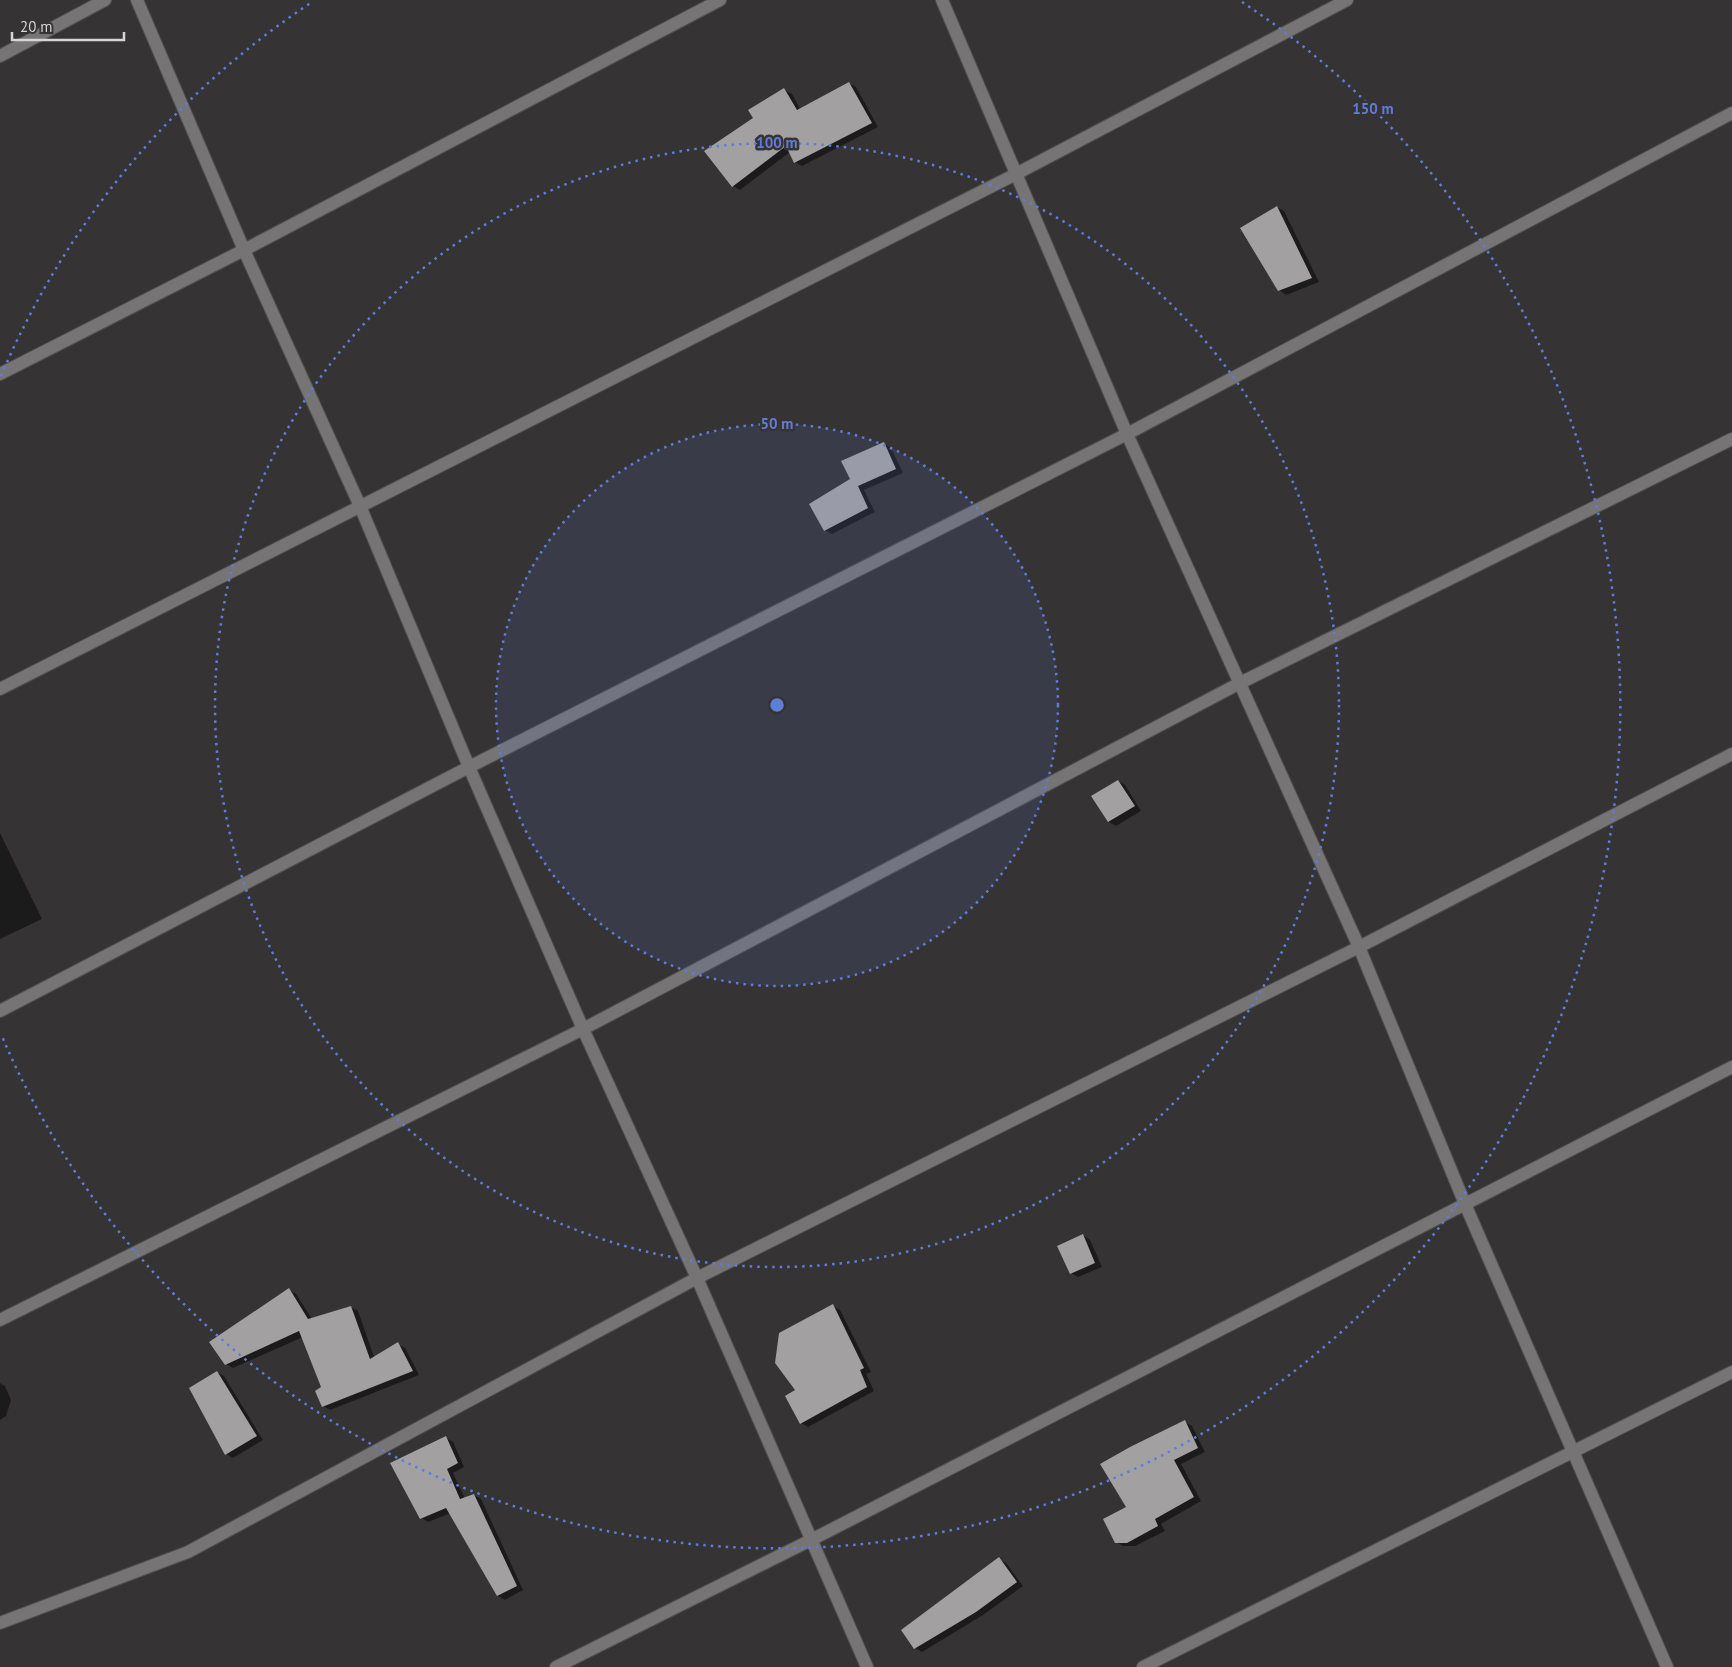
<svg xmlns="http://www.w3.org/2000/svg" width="1732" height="1667" font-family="'PT Sans',sans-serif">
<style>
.shadow{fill:#0007}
.building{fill:#a3a0a2}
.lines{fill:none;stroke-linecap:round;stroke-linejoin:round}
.minor-casing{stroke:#514f51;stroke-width:14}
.minor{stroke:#777476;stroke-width:12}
.ring{fill:none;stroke:#5e7dd7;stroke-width:2.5;stroke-dasharray:2.5 5}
.centre{fill:#5e7dd7;stroke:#363335;stroke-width:2.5}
.ring-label{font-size:15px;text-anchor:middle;font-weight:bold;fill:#5e7dd7;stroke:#363335;stroke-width:5;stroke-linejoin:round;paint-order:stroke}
</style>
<rect width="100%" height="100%" fill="#363335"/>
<path class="shadow" d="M849 83 856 87 878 127 802 166 795 162 790 152 740 190 733 186 754 118 784 90 792 94 800 109Z
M1277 207 1284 211 1319 282 1286 295 1279 290Z
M884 444 891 448 903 473 864 490 875 512 832 534 825 530 851 479Z
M1118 781 1125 785 1141 811 1116 826 1109 822Z
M0 833 42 919 0 939Z
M1083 1235 1090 1240 1102 1267 1078 1277 1071 1273Z
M289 1290 296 1294 312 1319 351 1307 358 1311 374 1357 398 1344 405 1348 419 1375 330 1410 323 1406V1387L303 1337 233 1368 226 1364Z
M833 1306 840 1310 871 1372 866 1374 874 1391 808 1427 801 1423 797 1391Z
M217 1372 224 1376 263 1440 233 1458 226 1454 191 1388Z
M0 1383 5 1386 11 1400 6 1416 0 1420Z
M1185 1422 1192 1426 1205 1452 1181 1464 1201 1501 1161 1524 1165 1531 1135 1546H1123L1116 1542 1128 1508Z
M446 1438 453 1442 464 1467 453 1473 465 1499 474 1495 481 1499 523 1590 505 1600 498 1596 451 1513 428 1522 421 1518Z
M999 1559 1006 1563 1023 1586 983 1615 922 1652 915 1648Z"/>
<path class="building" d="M849 82 872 123 794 163 786 146 732 187 704 151 753 118 748 110 784 88 797 110Z
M1277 206 1312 278 1278 291 1240 228Z
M884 442 896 469 858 486 868 508 824 531 809 504 850 479 841 461Z
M1118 780 1135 806 1108 822 1091 796Z
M1083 1234 1095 1263 1070 1274 1057 1246Z
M289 1288 308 1319 351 1306 370 1359 398 1342 413 1371 322 1407 315 1391 321 1387 299 1331 225 1365 209 1342Z
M833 1304 864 1368 860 1370 867 1387 800 1424 785 1396 795 1390 775 1363 779 1333Z
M217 1371 257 1436 225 1455 189 1388Z
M1185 1420 1198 1448 1174 1460 1194 1497 1155 1519 1158 1526 1127 1543H1115L1103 1519 1126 1507 1100 1464 1130 1447Z
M446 1436 458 1463 447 1469 460 1499 474 1494 517 1586 497 1596 446 1508 420 1519 390 1463Z
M999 1557 1017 1582 976 1612 914 1649 901 1630Z"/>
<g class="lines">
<defs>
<path id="minor" d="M137 0 244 250 360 506 469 767 583 1029 697 1278 867 1667
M942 0 1127 434 1359 947 1465 1204 1667 1667
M0 56 105 0
M0 374 244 250 720 0
M0 689 1016 174 1347 0
M0 1011 469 767 1127 434 1732 113
M0 1320 583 1029 1240 683 1732 439
M0 1623 188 1552 697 1278 1359 947 1732 754
M556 1667 811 1540 1732 1067
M1143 1667 1732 1372"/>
</defs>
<use href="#minor" class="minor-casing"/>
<use href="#minor" class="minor"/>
</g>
<circle cx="777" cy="705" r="281" fill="#5e7dd7" fill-opacity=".12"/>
<g class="ring">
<circle cx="777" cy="705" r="281"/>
<circle cx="777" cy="705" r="562"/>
<path d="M1 376A843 843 0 0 1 312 2M1242 2A843 843 0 1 1 1 1034"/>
</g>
<circle cx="777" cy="705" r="8" class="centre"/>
<g class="ring-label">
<text x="1373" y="114">150 m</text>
<text x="777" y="148">100 m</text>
<text x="777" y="429">50 m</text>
</g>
<path d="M12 32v8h112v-8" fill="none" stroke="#d6d5d6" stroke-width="2.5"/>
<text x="20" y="32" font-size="15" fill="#d6d5d6" stroke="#363335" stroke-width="4" paint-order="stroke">20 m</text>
</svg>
